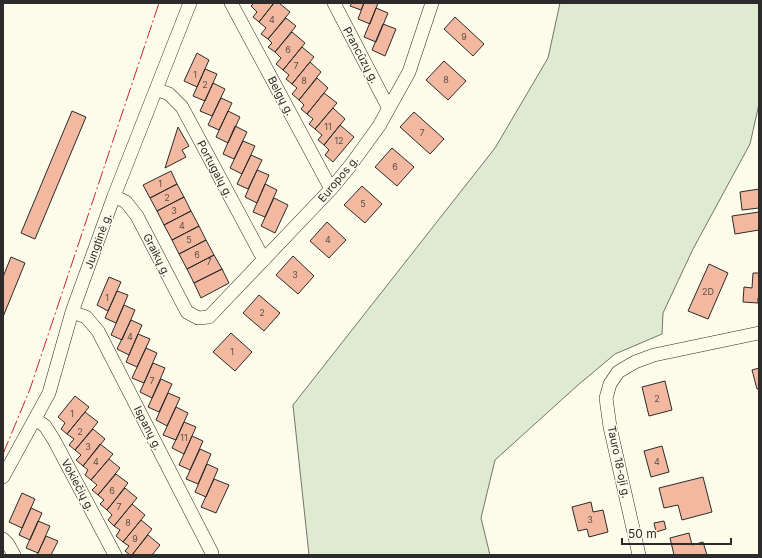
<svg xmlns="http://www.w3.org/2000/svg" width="762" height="558" font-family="Inter,sans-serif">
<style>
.green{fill:#deebd1;stroke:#74746e}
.building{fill:#f2b8a0;stroke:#2b2b2b}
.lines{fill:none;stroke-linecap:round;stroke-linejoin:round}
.minor-casing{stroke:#2b2b2b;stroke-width:14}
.minor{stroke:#fdfbea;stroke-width:13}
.power{stroke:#c62828;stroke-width:1;stroke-dasharray:14 3 2 3;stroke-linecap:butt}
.labels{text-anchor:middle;stroke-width:3;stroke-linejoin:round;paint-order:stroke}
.number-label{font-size:9px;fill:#5d4e48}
.street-label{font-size:11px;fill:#2b2b2b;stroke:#fdfbea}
</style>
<rect width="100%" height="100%" fill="#fdfbea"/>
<path class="green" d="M560 3H759V104L750 144 693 249 663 313 662 334 615 354 578 385 495 460 481 518 490 555H309L293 405 495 148 548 58Z"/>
<path class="building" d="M254 3H274L259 22 253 17 257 12 251 6Z
M274 3H279L290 12 268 39 261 34 266 28 259 22Z
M352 3H364L361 10 350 6Z
M364 3H378L370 24 358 19Z
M376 8 388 13 376 42 364 37Z
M455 17 484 44 473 56 444 29Z
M286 18 296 26 275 52 268 47 272 43 268 39Z
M383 24 396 29 385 56 372 50Z
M292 32 305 43 283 70 276 64 281 58 275 52Z
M302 47 314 57 292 84 286 79 289 75 283 70Z
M197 53 209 60 197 87 184 81Z
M444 61 466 81 448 100 426 80Z
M310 62 321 72 299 100 292 94 297 88 292 84Z
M205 69 217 74 205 101 193 96Z
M317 78 328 88 307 114 301 109 304 105 299 100Z
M213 83 225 89 212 116 200 111Z
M324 93 337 103 315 129 309 124 313 119 307 114Z
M221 98 232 103 219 130 208 125Z
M333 108 345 119 324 145 318 140 322 135 315 129Z
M72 111 86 117 35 239 21 233Z
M228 111 240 117 228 143 216 137Z
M414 112 444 139 430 154 400 127Z
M340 125 354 137 333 162 325 155 329 150 324 145Z
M235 126 247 132 234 159 223 154Z
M178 127 189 146 182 150 186 157 165 168Z
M243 141 255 146 242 174 230 168Z
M392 148 414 167 397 186 375 167Z
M251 155 262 160 248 189 237 184Z
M257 170 269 175 257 203 245 197Z
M171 171 177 184 150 198 143 185Z
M177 184 184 197 157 211 150 198Z
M265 184 277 190 265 217 253 212Z
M362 186 382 204 365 223 344 205Z
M759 189V208L742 210 740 192Z
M184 197 191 211 164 225 157 211Z
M274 198 288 205 275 233 261 226Z
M191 211 199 226 172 240 164 225Z
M759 212V230L735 234 732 216Z
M327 222 346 240 329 258 310 241Z
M199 226 206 240 179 254 172 240Z
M206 240 214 255 187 269 179 254Z
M214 255 222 269 194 283 187 269Z
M293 256 314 276 298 294 276 275Z
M11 257 25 263 3 317V277Z
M709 264 728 273 708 319 688 311Z
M222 269 229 283 201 298 194 283Z
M753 273H759V298H758V303L743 302 744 287 752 288Z
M109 277 121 282 108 311 97 305Z
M117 291 128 295 116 323 105 318Z
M259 295 280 313 264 331 243 313Z
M124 305 135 310 122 340 111 335Z
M131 320 142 325 129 355 117 349Z
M231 333 252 352 235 371 213 352Z
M138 334 150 339 137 367 126 362Z
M146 348 157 353 144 383 132 378Z
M153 363 165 368 152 398 140 392Z
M759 368V389H757L752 370Z
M161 379 172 384 159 412 148 407Z
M665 381 672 410 649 416 642 387Z
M168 393 180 398 167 426 156 420Z
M75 396 89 407 67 434 61 429 65 423 58 417Z
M176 407 188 413 176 440 163 435Z
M85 412 98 422 75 450 69 445 74 439 67 434Z
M184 422 196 427 184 454 172 448Z
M93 429 105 439 83 466 76 460 81 455 75 450Z
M192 436 203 441 190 470 179 465Z
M100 444 113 454 91 480 85 475 88 470 83 466Z
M662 446 669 472 651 477 644 451Z
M200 449 211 454 198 484 186 479Z
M109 459 120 468 98 495 92 490 97 485 91 480Z
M207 464 218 469 206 497 195 492Z
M116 474 128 483 107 510 100 504 104 500 98 495Z
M703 477 712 512 682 520 678 505 664 508 659 488Z
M214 479 229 485 216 513 201 507Z
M125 488 137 498 114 526 108 520 112 515 107 510Z
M22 493 35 499 22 528 9 522Z
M591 502 593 512 603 510 608 532 589 537 587 529 578 531 572 507Z
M132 504 145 515 123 542 116 536 120 530 114 526Z
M31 508 42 513 30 540 19 535Z
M141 520 152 529 132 555H130L125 551 129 546 123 542Z
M38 521 50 526 38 553 26 548Z
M664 521 666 529 656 532 654 523Z
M689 533 692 545 703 542 707 555H674L670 538Z
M148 535 160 545 152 555H132Z
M46 536 58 541 51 555H37Z"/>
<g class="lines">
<defs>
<path id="minor" d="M231 3 331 189
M334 3 388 107
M156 89 169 94 182 107 264 260
M114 196 126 202 137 216 187 312 198 318 209 317 331 189 350 166 379 126 409 72 432 3
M72 312 86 317 98 331 212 553
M35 419 45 426 54 440 115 555
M3 477 49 393 72 312 114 196 190 3
M3 539 8 544 14 555
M639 555 610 427 606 398 610 384 618 372 635 362 654 355 759 333"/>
</defs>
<use href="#minor" class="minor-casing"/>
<use href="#minor" class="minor"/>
<path class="power" d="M3 454 30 389 159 3"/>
</g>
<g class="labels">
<g class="number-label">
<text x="272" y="23">4</text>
<text x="464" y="40">9</text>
<text x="288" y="53">6</text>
<text x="296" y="69">7</text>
<text x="195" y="78">1</text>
<text x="446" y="83">8</text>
<text x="304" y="84">8</text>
<text x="205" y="88">2</text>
<text x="328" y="130">11</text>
<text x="422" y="136">7</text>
<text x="339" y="144">12</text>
<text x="395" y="170">6</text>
<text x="160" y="187">1</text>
<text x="167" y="201">2</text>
<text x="363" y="207">5</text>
<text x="174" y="214">3</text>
<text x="182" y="229">4</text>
<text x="189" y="243">5</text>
<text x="328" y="243">4</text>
<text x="197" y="258">6</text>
<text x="209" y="265">7</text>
<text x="295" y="278">3</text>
<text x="708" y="295">2D</text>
<text x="107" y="301">1</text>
<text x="262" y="316">2</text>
<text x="130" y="340">4</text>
<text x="232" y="355">1</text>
<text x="152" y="384">7</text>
<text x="657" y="402">2</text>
<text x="72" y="417">1</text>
<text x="80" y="435">2</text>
<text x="184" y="441">11</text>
<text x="88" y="450">3</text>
<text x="96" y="465">4</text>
<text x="657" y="465">4</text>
<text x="112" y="494">6</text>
<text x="119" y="510">7</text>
<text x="590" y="523">3</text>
<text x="128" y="526">8</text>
<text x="135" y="542">9</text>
</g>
<g class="street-label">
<text transform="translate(361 55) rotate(62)" y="4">Prancūzų g.</text>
<text transform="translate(281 96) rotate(62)" y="4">Belgų g.</text>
<text transform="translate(215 169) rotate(62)" y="4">Portugalų g.</text>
<text transform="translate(338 179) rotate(-50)" y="4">Europos g.</text>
<text transform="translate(98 241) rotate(-70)" y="4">Jungtinė g.</text>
<text transform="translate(157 255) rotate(63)" y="4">Graikų g.</text>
<text transform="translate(148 428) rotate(63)" y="4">Ispanų g.</text>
<text transform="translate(619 462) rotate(78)" y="4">Tauro 18-oji g.</text>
<text transform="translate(78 485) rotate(62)" y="4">Vokiečių g.</text>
</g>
</g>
<rect width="762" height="558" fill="none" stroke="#2b2b2b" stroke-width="8"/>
<path d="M622 538v6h109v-6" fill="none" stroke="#2b2b2b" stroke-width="2"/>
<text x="628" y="538" font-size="12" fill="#2b2b2b" stroke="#fdfbea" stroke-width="3" paint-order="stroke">50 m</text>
</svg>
